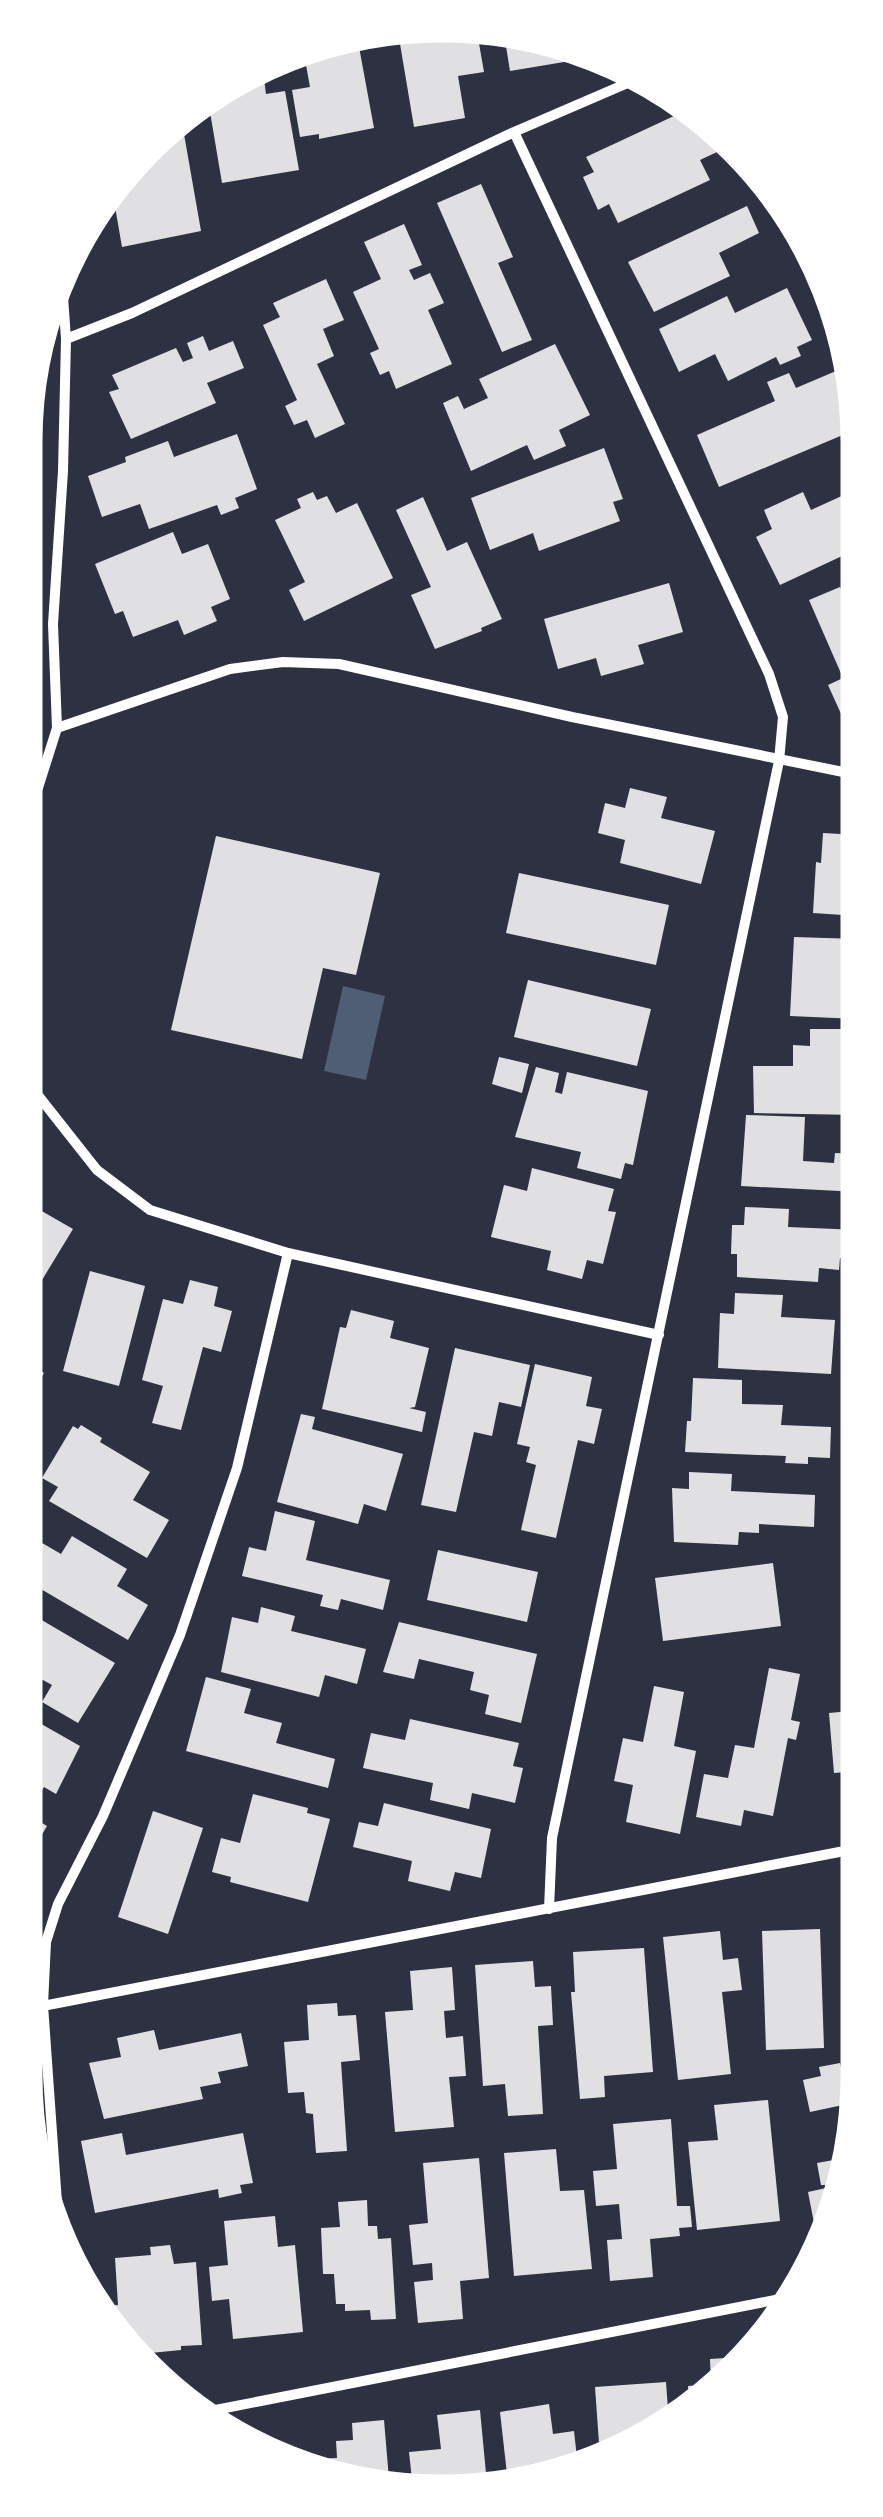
<svg xmlns="http://www.w3.org/2000/svg" width="883" height="2517" font-family="'DM Sans',sans-serif">
<style>
.water{fill:#4f5d75}
.building{fill:#e0e0e3}
.lines{fill:none;stroke-linecap:round;stroke-linejoin:round}
.minor{stroke:#fff;stroke-width:10}
.rim{fill:none;stroke:#fff;stroke-width:5}
</style>
<rect width="100%" height="100%" fill="#2d3142"/>
<path class="water" d="M343 986 385 996 366 1080 324 1071Z"/>
<path class="building" d="M413 28 477 32 484 72 458 76 465 118 414 127 398 32Z
M504 34 549 37 580 49 582 59 510 71Z
M357 36 374 128 319 139V134L300 137 292 90 310 87 304 54Z
M263 72 266 94 285 91 299 170 222 183 208 100 232 79Z
M689 109 702 120 717 152 700 160 710 180 618 223 609 204 598 210 583 177 594 172 586 157Z
M184 134 201 231 122 247 113 195 104 197 109 187 166 136Z
M481 184 513 257 498 263 532 340 502 352 437 203Z
M747 206 759 233 719 253 730 276 654 312 628 262Z
M404 224 422 265 409 270 414 280 430 273 444 303 428 310 452 364 396 389 389 371 380 375 370 353 379 349 353 292 381 279 364 242Z
M326 279 344 320 323 329 334 356 317 364 345 424 315 438 307 420 294 425 285 406 297 400 263 325 280 317 273 303Z
M787 288 812 340 797 347 801 356 780 365 776 357 728 381 715 354 679 372 659 329 727 296 735 313Z
M203 336 209 351 233 341 244 368 207 383 216 403 131 439 109 392 119 389 112 375 176 348 183 362 193 358 187 343Z
M555 344 590 415 559 430 566 446 534 460 527 445 471 471 443 403 458 396 464 409 488 398 479 379Z
M843 368 857 400V429L719 487 697 435 775 401 767 382 789 373 796 388Z
M237 434 257 489 235 498 239 508 221 515 217 505 149 529 140 504 102 517 88 476 126 462 125 457 168 441 174 457Z
M604 448 623 499 613 502 620 521 539 551 533 533 490 550 471 498Z
M857 489V522L847 527 857 549 780 585 756 537 772 529 764 510 803 492 811 510Z
M313 492 317 500 327 496 336 513 357 503 393 578 304 621 289 590 305 582 275 520 301 508 297 499Z
M423 497 447 551 467 542 502 619 481 628 482 631 435 649 411 595 431 587 396 510Z
M173 532 182 554 208 544 230 599 211 607 217 621 184 635 178 620 133 637 123 611 115 614 95 564Z
M669 583 683 632 638 645 644 664 601 676 596 658 558 669 544 619Z
M840 587 857 628 858 709 842 716 828 685 843 678 809 600Z
M630 788 667 797 661 818 715 831 701 884 620 863 625 840 598 833 605 803 625 808Z
M823 833 858 835V916L813 913 816 862 821 863Z
M216 836 380 873 356 975 323 968 302 1059 171 1030Z
M519 873 669 905 656 965 506 933Z
M794 937 858 939V1019L790 1016Z
M528 980 651 1009 637 1066 514 1037Z
M810 1029H858V1115L754 1113 753 1066H793V1045L810 1046Z
M499 1057 529 1064 522 1093 492 1084Z
M536 1067 559 1073 555 1092 562 1094 567 1072 648 1091 633 1165 625 1163 621 1179 577 1168 581 1152 515 1137Z
M746 1115 805 1117 803 1161 834 1163 835 1153 858 1154 859 1192 741 1186Z
M532 1168 614 1189 608 1211 616 1212 603 1264 587 1260 582 1279 547 1270 551 1251 491 1237 504 1185 527 1191Z
M22 1177 37 1185 26 1202 73 1229 42 1280 35 1276 22 1296Z
M745 1207 789 1209 788 1227 859 1230V1259L840 1258 839 1270 819 1268 818 1282 737 1277V1254H731L732 1225H744Z
M90 1271 145 1286 119 1386 63 1371Z
M190 1280 218 1287 214 1306 232 1311 221 1352 203 1347 181 1430 152 1423 163 1386 142 1380 163 1299 183 1304Z
M735 1293 783 1295 781 1317 835 1320 831 1374 718 1368 720 1313 734 1314Z
M351 1310 394 1321 390 1338 429 1348 415 1407 409 1408 426 1412 422 1432 322 1409 340 1327 346 1328Z
M455 1348 530 1365 521 1407 499 1402 492 1436 474 1432 456 1512 421 1505Z
M22 1360 44 1373 29 1398 22 1394Z
M535 1364 592 1377 586 1406 602 1409 594 1444 578 1440 556 1538 521 1530 536 1465 526 1462 530 1447 517 1444Z
M693 1378 742 1380V1404L783 1405 781 1425 831 1427 830 1458 808 1457V1464L785 1463 786 1456 685 1452 687 1421H691Z
M301 1414 315 1417 312 1429 403 1454 386 1511 364 1504 358 1524 277 1502Z
M81 1425 102 1438 100 1442 150 1472 133 1500 169 1520 147 1558 49 1501 58 1487 42 1478 73 1426 78 1429Z
M689 1472 732 1474 731 1491 815 1495 814 1527 759 1524V1533L739 1532 738 1545 674 1542 672 1488 689 1489Z
M275 1511 315 1521 306 1560 390 1580 383 1610 341 1599 338 1610 320 1606 323 1595 242 1576 249 1547 266 1551Z
M25 1533 61 1554 72 1536 127 1569 117 1586 148 1605 128 1640 22 1578V1538Z
M438 1550 538 1572 527 1622 427 1600Z
M773 1563 781 1626 663 1641 655 1578Z
M850 1589H859L860 1620 848 1619Z
M22 1598 32 1603 28 1612 115 1663 78 1723 42 1702 52 1685 25 1670 36 1652 22 1644Z
M261 1607 295 1616 291 1631 366 1649 357 1684 325 1675 319 1697 221 1672 232 1617 258 1623Z
M399 1622 537 1654 521 1723 485 1714 489 1695 470 1690 474 1672 419 1659 414 1679 383 1672Z
M769 1668 800 1674 791 1720 800 1722 796 1740 788 1738 773 1816 744 1810 741 1826 696 1817 704 1774 728 1778 735 1745 754 1748Z
M206 1677 251 1689 244 1713 282 1723 276 1743 335 1759 328 1788 186 1751Z
M654 1686 684 1692 674 1746 696 1751 680 1834 626 1822 633 1785 614 1781 623 1738 643 1742Z
M860 1689V1771L834 1773 829 1713 851 1711 849 1690Z
M22 1713 80 1746 56 1794 44 1787 36 1800 22 1792Z
M410 1719 519 1743 513 1766 523 1768 515 1803 472 1793 469 1809 430 1800 433 1783 363 1768 371 1733 405 1740Z
M253 1794 308 1808 307 1813 330 1819 308 1902 230 1882 231 1877 212 1872 221 1838 240 1843Z
M384 1803 491 1829 481 1878 455 1872 450 1891 408 1881 412 1861 353 1847 359 1822 378 1826Z
M22 1811 47 1826 31 1853 27 1850 22 1858Z
M153 1811 203 1828 168 1934 118 1917Z
M854 1895 860 1896V1984L851 1983Z
M820 1929 824 2048 766 2050 762 1931Z
M720 1931 723 1960 738 1958 742 1990 722 1992 731 2074 678 2080 663 1937Z
M644 1948 653 2072 604 2076 605 2097 580 2099 571 1992H575L573 1952Z
M533 1961 535 1987 551 1986 553 2025 538 2026 543 2114 508 2116 505 2084 483 2086 475 1965Z
M452 1967 455 2010 444 2011 446 2038 463 2036 466 2076 449 2077 454 2127 395 2132 385 2012 413 2010 410 1971Z
M337 2003 338 2016 356 2015 360 2060 341 2062 347 2151 316 2153 313 2114 306 2113 304 2092 288 2093 284 2042 309 2040 307 2005Z
M154 2030 159 2050 241 2033 248 2066 218 2072 221 2083 200 2087 203 2099 104 2119 89 2063 121 2057 117 2038Z
M840 2063 842 2072 860 2068 857 2102 810 2112 803 2080 821 2076 819 2067Z
M768 2100 780 2221 697 2230 688 2142 718 2140 714 2105Z
M671 2119 677 2206H690L692 2227 679 2228 680 2236 650 2239 653 2277 610 2281 607 2240 622 2239 619 2204 596 2206 593 2171 617 2169 613 2124Z
M122 2133 126 2155 243 2133 253 2183 240 2185 242 2193 219 2198 218 2189 95 2213 81 2141Z
M556 2149 560 2191 584 2190 592 2269 514 2276 504 2153Z
M850 2157 846 2183 830 2219 814 2223 808 2192 826 2188 825 2185H821L817 2163Z
M479 2158 489 2278 460 2281 463 2319 418 2323 414 2282 433 2280 432 2263 413 2265 409 2225 428 2223 423 2163Z
M367 2200 368 2226H377L378 2239 391 2238 396 2319 371 2320 370 2310 345 2311V2304H336L334 2274H323L321 2228 340 2227 338 2202Z
M275 2216 278 2247 295 2245 303 2332 233 2339 229 2299 212 2301 209 2267 228 2265 224 2221Z
M170 2245 174 2264 196 2262 202 2345 181 2346V2350L130 2355 101 2310V2306L118 2305 115 2258 151 2255 150 2247Z
M741 2357 689 2409 688 2386 711 2384 710 2359Z
M666 2382 669 2423 644 2425 645 2437 628 2439V2445L600 2457 595 2387Z
M549 2404 553 2434 574 2431 578 2467 557 2470 558 2477 549 2480 508 2483 500 2412Z
M480 2410 487 2484 413 2489 409 2452 441 2449 437 2415Z
M384 2420 390 2491 315 2469 314 2459 337 2458 336 2441 353 2440 352 2423Z"/>
<g class="lines">
<path class="minor" d="M514 132 769 674 783 717 779 761 552 1838 549 1909
M66 339 132 313 514 132 644 76
M57 728 230 669 283 662 339 664 572 717 858 775
M22 838 57 728 53 624 63 471 66 339 62 282
M22 1075 97 1170 150 1210 288 1253 659 1335
M22 2010 860 1848
M60 2245 43 2005 46 1942 58 1904 103 1816 180 1635 237 1468 288 1253
M205 2412 795 2296"/>
</g>
<path d="M0 0H883V2517H0ZM441 40H442A401 401 0 0 1 843 441V2076A401 401 0 0 1 442 2477H441A401 401 0 0 1 40 2076V441A401 401 0 0 1 441 40Z" fill="#fff" fill-rule="evenodd"/>
<path class="rim" d="M441 40H442A401 401 0 0 1 843 441V2076A401 401 0 0 1 442 2477H441A401 401 0 0 1 40 2076V441A401 401 0 0 1 441 40Z"/>
</svg>
